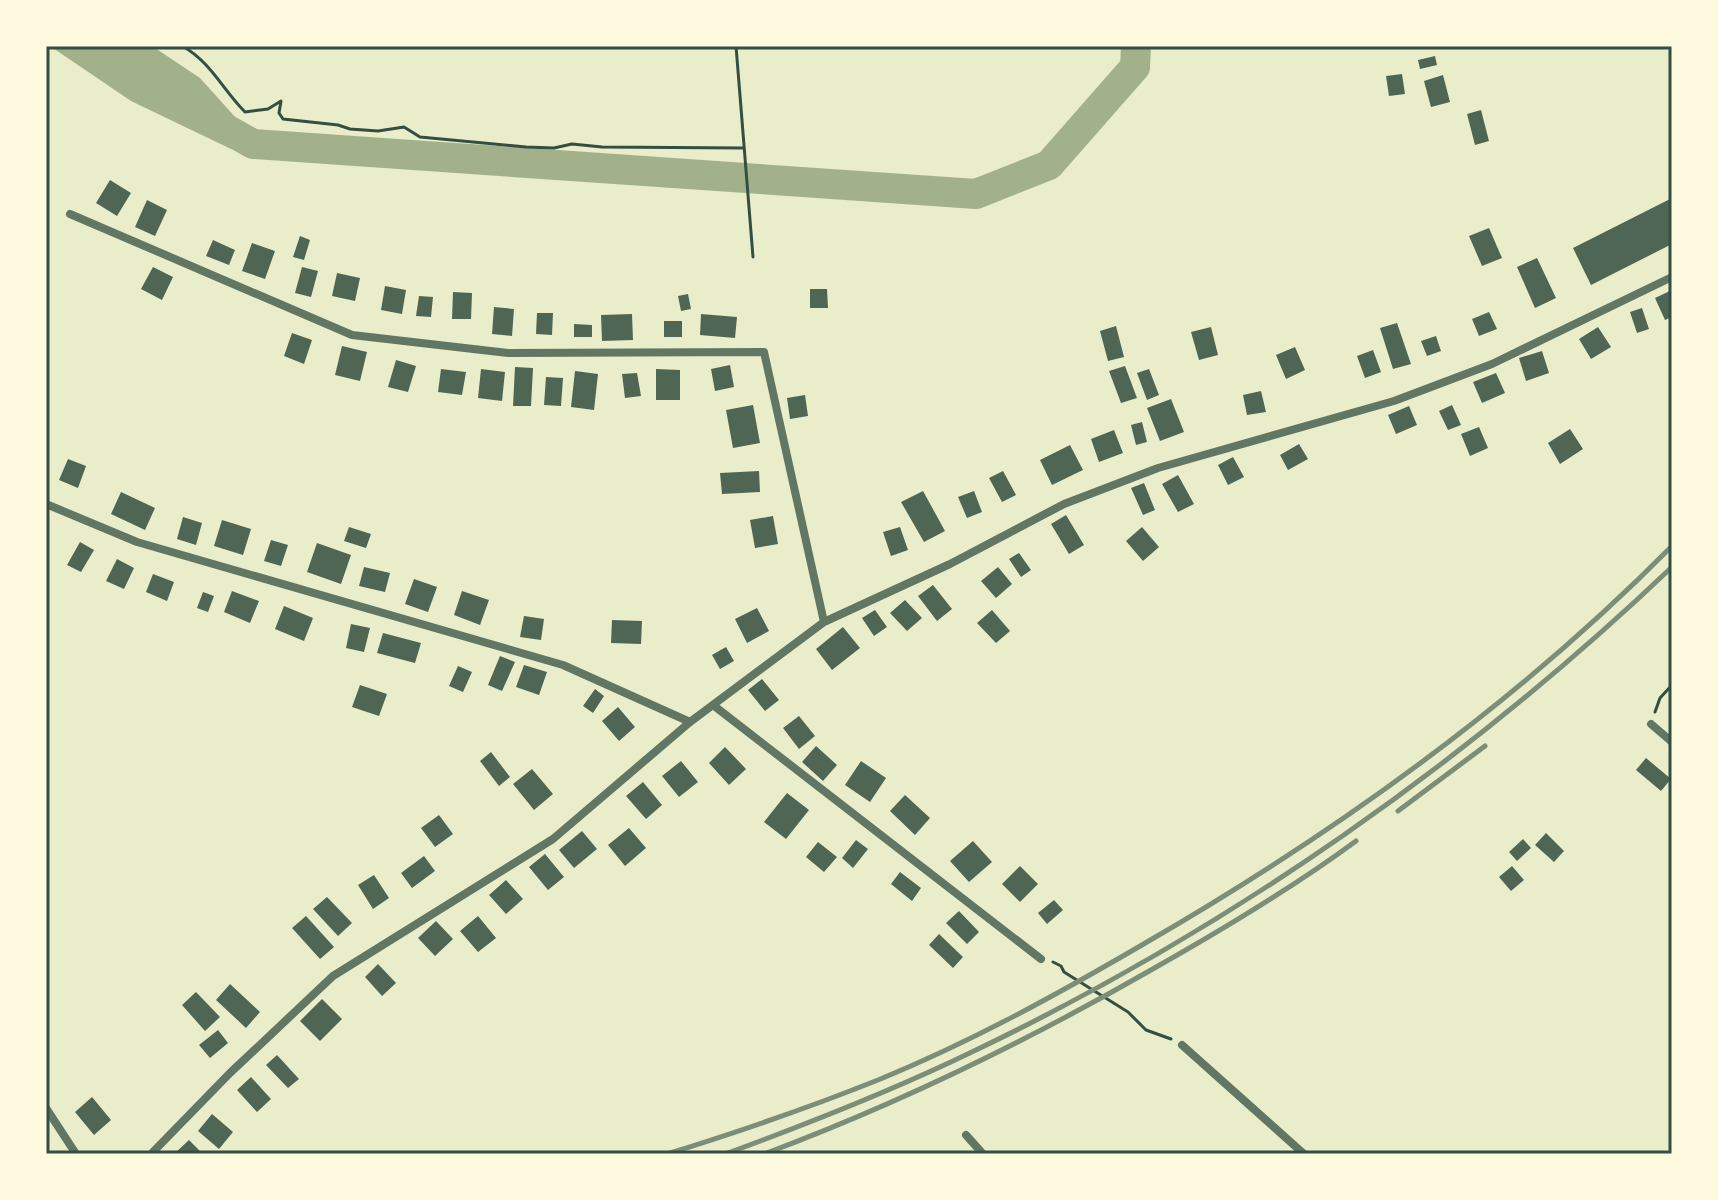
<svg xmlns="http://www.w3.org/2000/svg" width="1718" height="1200" font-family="Montserrat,sans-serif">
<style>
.water{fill:#a3b18a}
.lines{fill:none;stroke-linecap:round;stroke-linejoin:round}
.river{stroke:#a3b18a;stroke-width:30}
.building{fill:#4f6655}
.path{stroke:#344e41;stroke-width:3}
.minor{stroke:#617663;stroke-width:8}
.rail{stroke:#7c8e77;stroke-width:5}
.neatline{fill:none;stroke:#344e41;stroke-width:3}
</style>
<rect width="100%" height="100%" fill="#e9edc9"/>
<path class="water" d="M50 46H152L200 78 236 118 231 149 131 101Z"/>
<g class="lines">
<path class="river" d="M198 113 253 144 976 194 1049 165 1135 67 1136 46"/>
</g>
<path class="building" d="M1435 56 1437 65 1420 69 1418 60Z
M1402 74 1405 94 1389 96 1386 76Z
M1443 75 1450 102 1431 107 1424 81Z
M1481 110 1489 141 1475 145 1467 114Z
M110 180 131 193 117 216 96 203Z
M1672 198V244L1591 285 1573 248Z
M147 200 167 210 155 236 135 227Z
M1489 228 1502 258 1482 266 1469 236Z
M300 236 310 240 304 260 293 257Z
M213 240 235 250 229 265 206 256Z
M252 243 275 251 265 279 242 271Z
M1537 258 1556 298 1535 308 1517 267Z
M153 267 173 277 162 300 141 289Z
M302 267 318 271 311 297 295 293Z
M337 273 360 278 355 301 332 296Z
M385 286 406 290 402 314 381 310Z
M810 289H827L828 308H810Z
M1672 290V317L1665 320 1655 298Z
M453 292 472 293 471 319H452Z
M688 294 691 309 681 311 678 296Z
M419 296 433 297 431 317 416 316Z
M494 307 514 309 512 336 492 334Z
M1642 308 1649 329 1637 333 1630 312Z
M1489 312 1497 329 1479 336 1472 319Z
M537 313H553L552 335 536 334Z
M632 314 633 340 602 341 601 315Z
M701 314 737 317 735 338 700 335Z
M664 321H682V337H664Z
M1397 323 1411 364 1393 369 1380 328Z
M574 324 592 325V337H574Z
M1116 326 1124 357 1108 361 1100 331Z
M1211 327 1218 355 1199 360 1191 332Z
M1598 327 1611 347 1591 359 1579 339Z
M292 333 312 340 304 364 284 356Z
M1436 336 1441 351 1427 356 1421 341Z
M342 346 367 352 360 381 335 375Z
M1295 347 1305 370 1286 379 1276 355Z
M1373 350 1381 372 1365 378 1357 356Z
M1542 351 1549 373 1526 381 1519 358Z
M396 360 416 366 408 392 388 387Z
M730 365 734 387 715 391 711 369Z
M1125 366 1137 398 1121 403 1109 371Z
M515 367 533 368 531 406H513Z
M441 369 466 372 462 395 438 392Z
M481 369 505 372 502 401 478 398Z
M656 369 680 370V400H656Z
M1149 369 1159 395 1147 400 1137 373Z
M575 371 598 374 594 410 571 407Z
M637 373 641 396 625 398 622 374Z
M1496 373 1505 393 1482 403 1473 382Z
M546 377 563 378 561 406 544 405Z
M1261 391 1266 412 1247 415 1243 395Z
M805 395 808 416 790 419 787 398Z
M1171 399 1184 432 1160 441 1147 408Z
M753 405 760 443 733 448 726 410Z
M1452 405 1461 425 1448 430 1439 411Z
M1409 406 1417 425 1396 434 1388 415Z
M1142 422 1147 442 1136 445 1131 425Z
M1479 427 1488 448 1470 456 1461 434Z
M1570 429 1583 449 1560 464 1548 443Z
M1114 430 1123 453 1099 462 1091 439Z
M1299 444 1308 459 1288 470 1280 455Z
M1070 445 1083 470 1052 485 1040 460Z
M1233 457 1244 477 1228 485 1218 465Z
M68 459 86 466 78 488 59 480Z
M759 471 760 492 722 494 720 473Z
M1003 471 1016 495 1002 502 989 478Z
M1178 475 1194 504 1178 512 1162 484Z
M1144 483 1155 510 1143 515 1131 488Z
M923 491 945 531 924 542 901 502Z
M974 491 982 512 967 518 958 497Z
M121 492 155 508 145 530 111 514Z
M1066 515 1084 545 1069 554 1051 524Z
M773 516 778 544 755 548 750 520Z
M183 517 202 523 196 545 177 539Z
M222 520 251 529 243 555 214 546Z
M349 527 371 534 366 548 344 541Z
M900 527 908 550 891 556 883 532Z
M1142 527 1159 547 1143 561 1126 541Z
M271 540 288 545 281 566 264 561Z
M80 542 94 550 81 572 67 565Z
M317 543 351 555 341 584 307 572Z
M1019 553 1031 570 1021 577 1009 559Z
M117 559 134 568 124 589 106 581Z
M364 567 390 573 385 592 359 586Z
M998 567 1012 584 996 598 981 581Z
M153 574 174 582 167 601 146 592Z
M414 579 437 587 428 612 405 604Z
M933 585 952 609 937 621 918 596Z
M232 591 259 601 250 623 224 612Z
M462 591 489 600 480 625 454 615Z
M203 592 214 596 208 612 197 608Z
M905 600 922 618 907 631 890 613Z
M284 606 313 618 304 641 275 629Z
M757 608 769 631 747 643 735 619Z
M875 610 887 627 874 636 862 618Z
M992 610 1010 631 996 643 977 623Z
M524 616 544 619 541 640 520 637Z
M612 620 642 621 641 644 611 643Z
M351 624 370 628 364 652 346 648Z
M843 627 860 648 832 670 816 649Z
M383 633 421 643 415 663 377 653Z
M726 647 734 661 720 669 712 655Z
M500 656 515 662 502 691 488 685Z
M524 665 547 672 539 695 516 687Z
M458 666 472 672 463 692 449 686Z
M762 679 779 700 765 711 748 690Z
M360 685 387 694 379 716 352 707Z
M595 689 604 696 593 713 583 706Z
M618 707 635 727 619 741 602 721Z
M799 716 815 736 799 749 783 728Z
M816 746 837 765 823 781 802 762Z
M725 747 746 769 729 785 709 763Z
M491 752 510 777 499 786 480 761Z
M1646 758 1671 779 1661 791 1636 770Z
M681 761 698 782 679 797 662 776Z
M861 761 886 778 870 802 845 785Z
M532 769 553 794 534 810 513 784Z
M643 782 662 805 646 819 626 796Z
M787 793 809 810 786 839 764 822Z
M905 795 930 818 915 835 890 811Z
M439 815 453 834 435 847 421 828Z
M629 828 646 848 625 866 608 845Z
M582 831 597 849 574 868 559 850Z
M1546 833 1564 851 1554 862 1535 845Z
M1523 839 1531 848 1517 861 1509 852Z
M856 840 868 849 853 868 842 858Z
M973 841 992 862 969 882 950 861Z
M818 842 837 857 824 872 806 857Z
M545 854 564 877 548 890 529 867Z
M424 856 435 871 412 888 401 873Z
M1020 866 1038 884 1020 902 1002 884Z
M1512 866 1524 880 1511 891 1499 877Z
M900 872 921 888 912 901 891 884Z
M374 875 389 898 373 909 358 885Z
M506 880 523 899 506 914 489 895Z
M327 897 352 923 338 936 313 909Z
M1054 900 1063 910 1047 924 1038 913Z
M959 911 979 932 967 944 946 923Z
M306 916 334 947 320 959 292 928Z
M478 916 496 938 478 952 460 931Z
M436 921 453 939 435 956 418 938Z
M939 934 963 957 953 968 929 945Z
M378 964 396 983 382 996 365 977Z
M230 984 260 1012 246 1028 216 1000Z
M196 992 220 1017 205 1031 182 1005Z
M322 999 342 1019 320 1041 300 1021Z
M218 1030 228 1043 210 1058 199 1045Z
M277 1055 299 1079 288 1088 266 1065Z
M251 1077 271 1099 257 1112 237 1090Z
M92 1097 111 1120 94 1135 75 1112Z
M212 1114 233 1132 219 1149 198 1131Z
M189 1140 203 1154H174Z"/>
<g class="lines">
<path class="path" d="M182 46C210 61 223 90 245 112L268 109 281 101 279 113 283 119 338 125 350 129 378 131 404 127 420 137 526 147 554 148 572 144 602 147 743 148
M736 46 753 257
M1655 712 1660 698 1672 685
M1053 962 1061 966 1064 972 1128 1012 1146 1030 1171 1039"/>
<path class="minor" d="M70 214 352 335 508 353 764 352 824 622
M46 504 137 542 563 665 690 722
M713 705 1041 959
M1651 724 1672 742
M1182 1045 1304 1154
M46 1108 76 1154
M966 1135 983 1154
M151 1154 230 1073 333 976 553 839 690 722 824 622 950 564 1064 504 1158 468 1394 401 1492 364 1672 277"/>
<path class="rail" d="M1398 811 1485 746
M667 1154C738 1132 808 1108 878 1080 971 1042 1060 993 1147 942 1337 832 1517 703 1672 546
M725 1154C810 1123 894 1090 976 1050 1232 927 1467 762 1672 567
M764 1154C898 1104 1027 1041 1151 970 1222 930 1291 889 1356 841"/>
</g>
<rect width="1718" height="1200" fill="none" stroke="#fefae0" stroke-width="96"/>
<rect x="48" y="48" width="1622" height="1104" class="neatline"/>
</svg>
